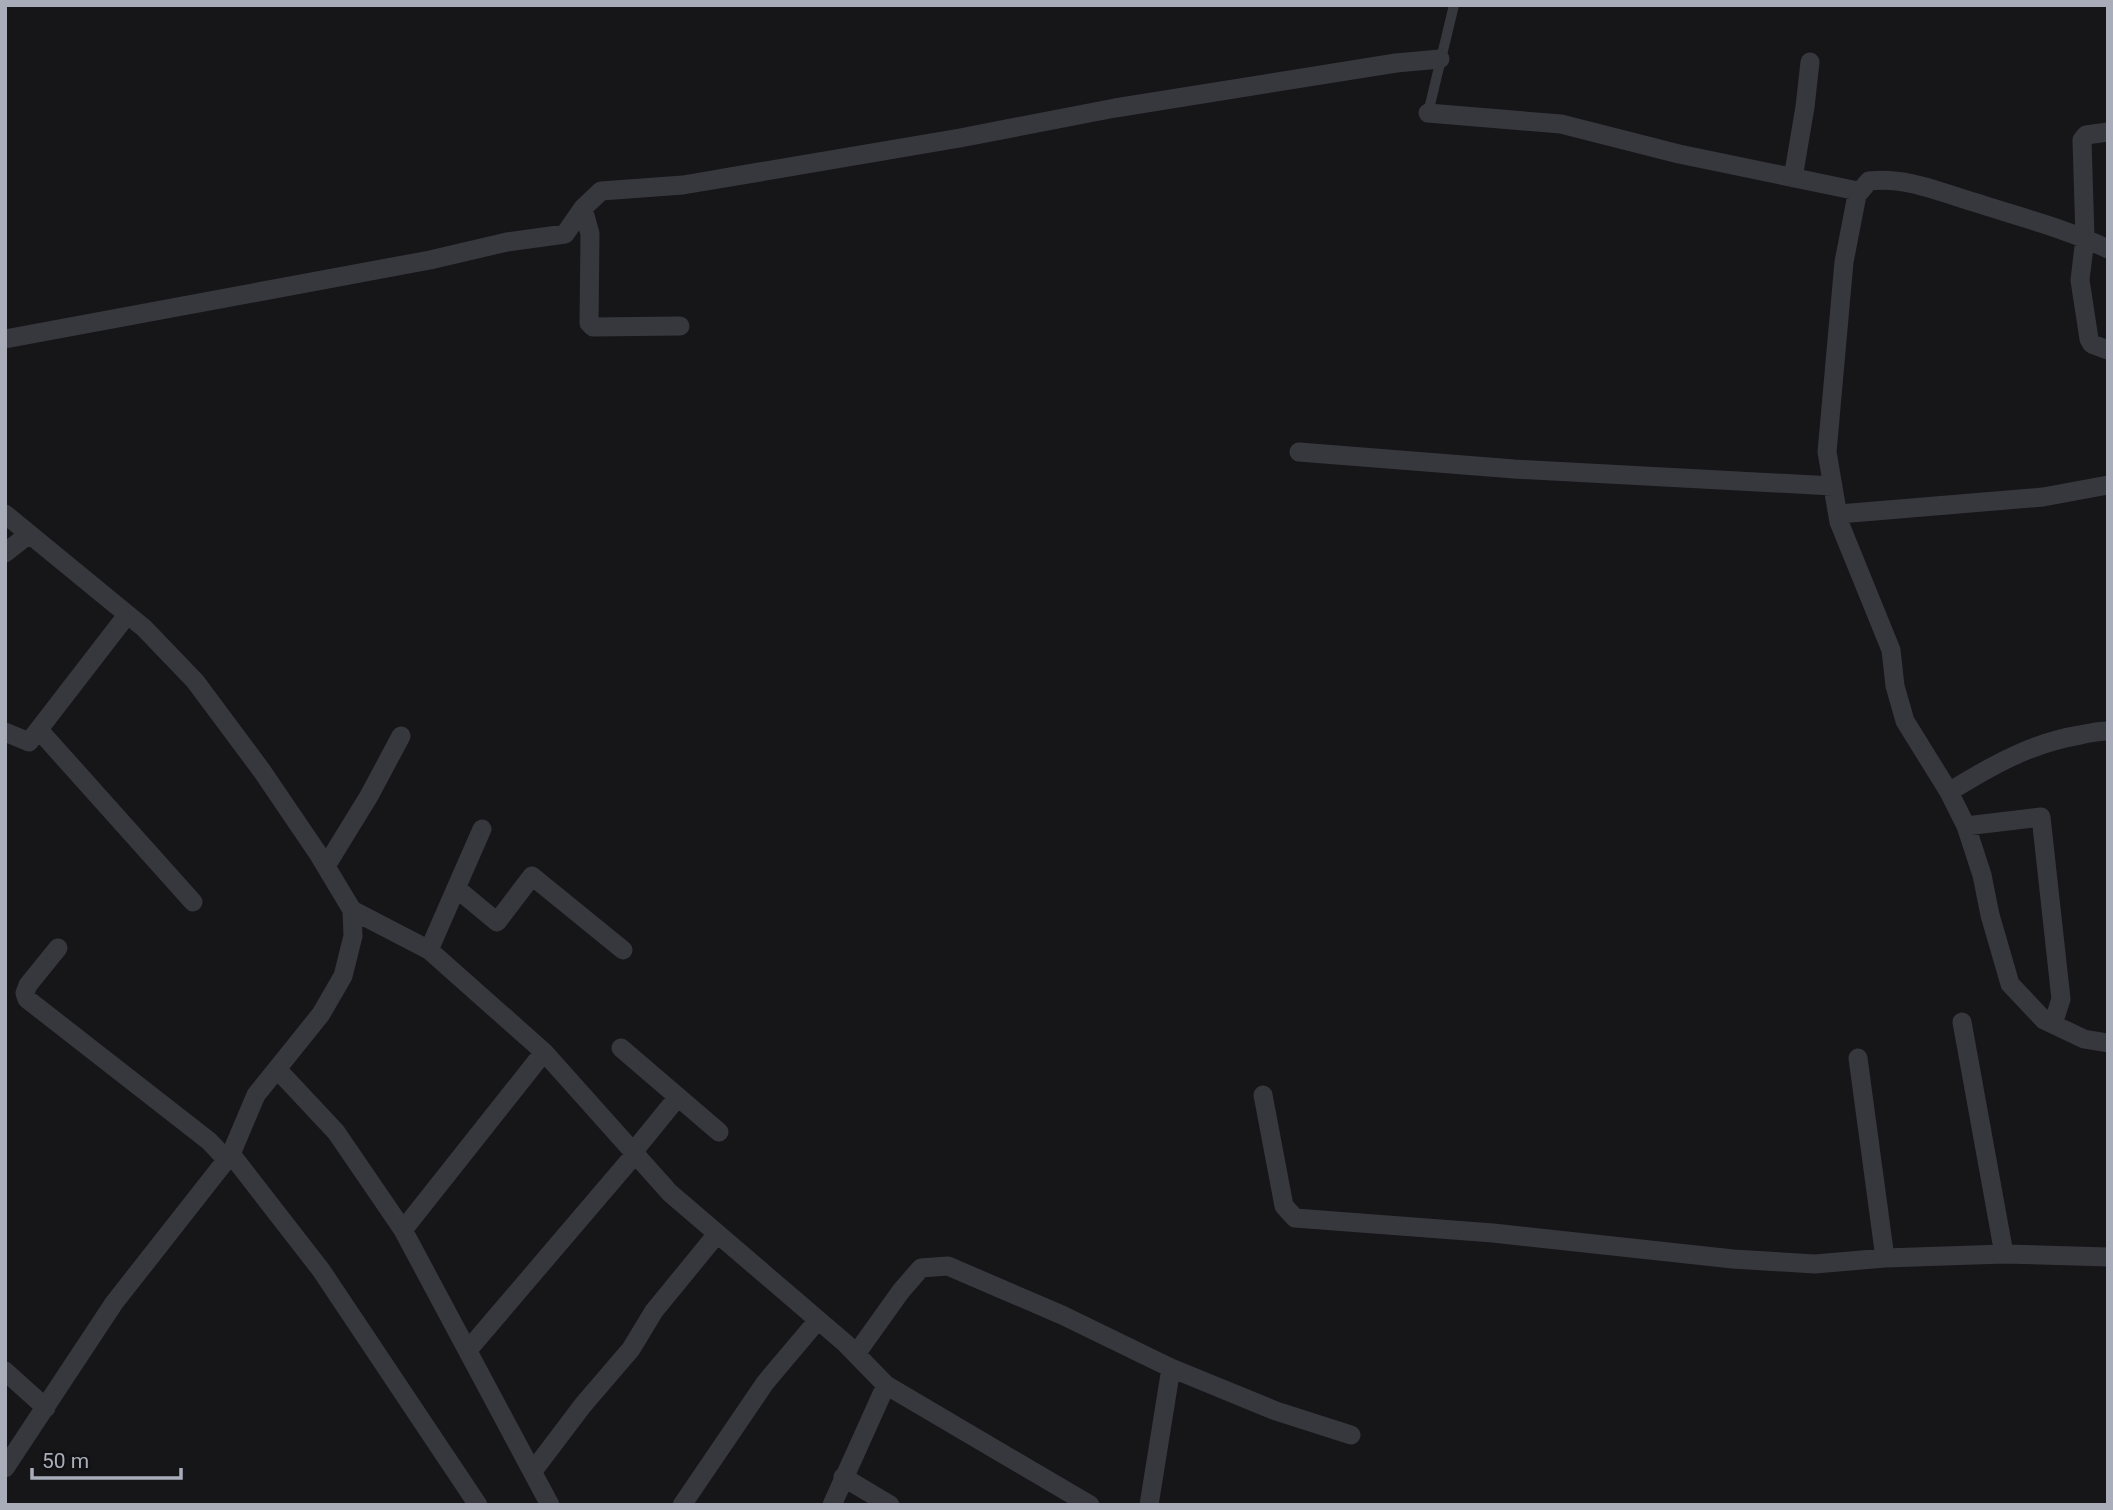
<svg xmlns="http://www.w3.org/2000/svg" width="2113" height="1510" font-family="Roboto,sans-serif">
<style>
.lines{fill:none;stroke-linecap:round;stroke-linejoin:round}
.lane{stroke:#37383e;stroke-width:10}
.street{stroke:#37383e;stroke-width:19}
</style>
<rect width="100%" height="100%" fill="#161619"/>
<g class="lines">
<path class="lane" d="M1428 113 1454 5"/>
<path class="street" d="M1428 113 1561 124 1679 154 1853 190 1857 195 1844 262 1827 452 1839 522 1891 650 1895 686 1905 721 1949 792 1966 826 1982 875 1990 915 2010 984 2044 1020 2084 1039 2108 1043
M2108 132 2086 135 2082 140 2085 238 2080 280 2089 339 2092 344 2108 350
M1793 178 1805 107 1810 62
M1857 195 1869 181C1906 176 1945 194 1980 204 2023 218 2067 229 2108 249
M583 208 590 234 589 323 593 327 680 326
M5 339 430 260 507 242 565 234 583 208 601 191 683 185 960 138 1115 108 1396 63 1440 59
M1299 452 1514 469 1833 486
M5 514 144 628 195 681 262 771 319 855 352 910 353 936 343 976 321 1014 256 1095 231 1154 114 1303 5 1468
M1839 514 2043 497 2108 485
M5 553 29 534
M39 730 193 902
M5 732 29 742 127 615
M1949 792C1991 766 2031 743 2080 735 2089 733 2098 731 2108 731
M1966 826 2041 817 2061 999 2053 1024
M326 866 369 796 401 736
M456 888 497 922 532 876 623 950
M352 910 429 950 544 1052 670 1193 845 1343 886 1385 1090 1505
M58 948 28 985 25 993 27 999 209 1141 226 1159
M429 950 482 829
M1962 1022 2004 1254
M621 1048 719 1132
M1858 1058 1885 1258
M277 1069 336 1132 403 1230 550 1505
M1263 1095 1284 1206 1295 1218 1493 1233 1733 1259 1815 1264 1885 1258 2004 1254 2108 1257
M634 1151 677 1098
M231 1154 321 1270 478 1505
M403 1230 544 1052
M468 1350 636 1153
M856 1354 901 1291 921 1268 948 1266 1062 1315 1171 1368 1276 1411 1351 1435
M5 1371 46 1408
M533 1471 583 1405 631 1349 654 1311 717 1234
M843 1477 890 1505
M682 1505 765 1383 818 1320
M832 1505 886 1385
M1149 1505 1171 1368"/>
</g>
<rect width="2113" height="1510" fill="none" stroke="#a8adb9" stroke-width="14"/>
<path d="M32 1468v10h149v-10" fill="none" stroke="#a8adb9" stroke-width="3.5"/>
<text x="42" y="1468" font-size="21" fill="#a8adb9" stroke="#111114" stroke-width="5" paint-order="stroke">50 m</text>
</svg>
